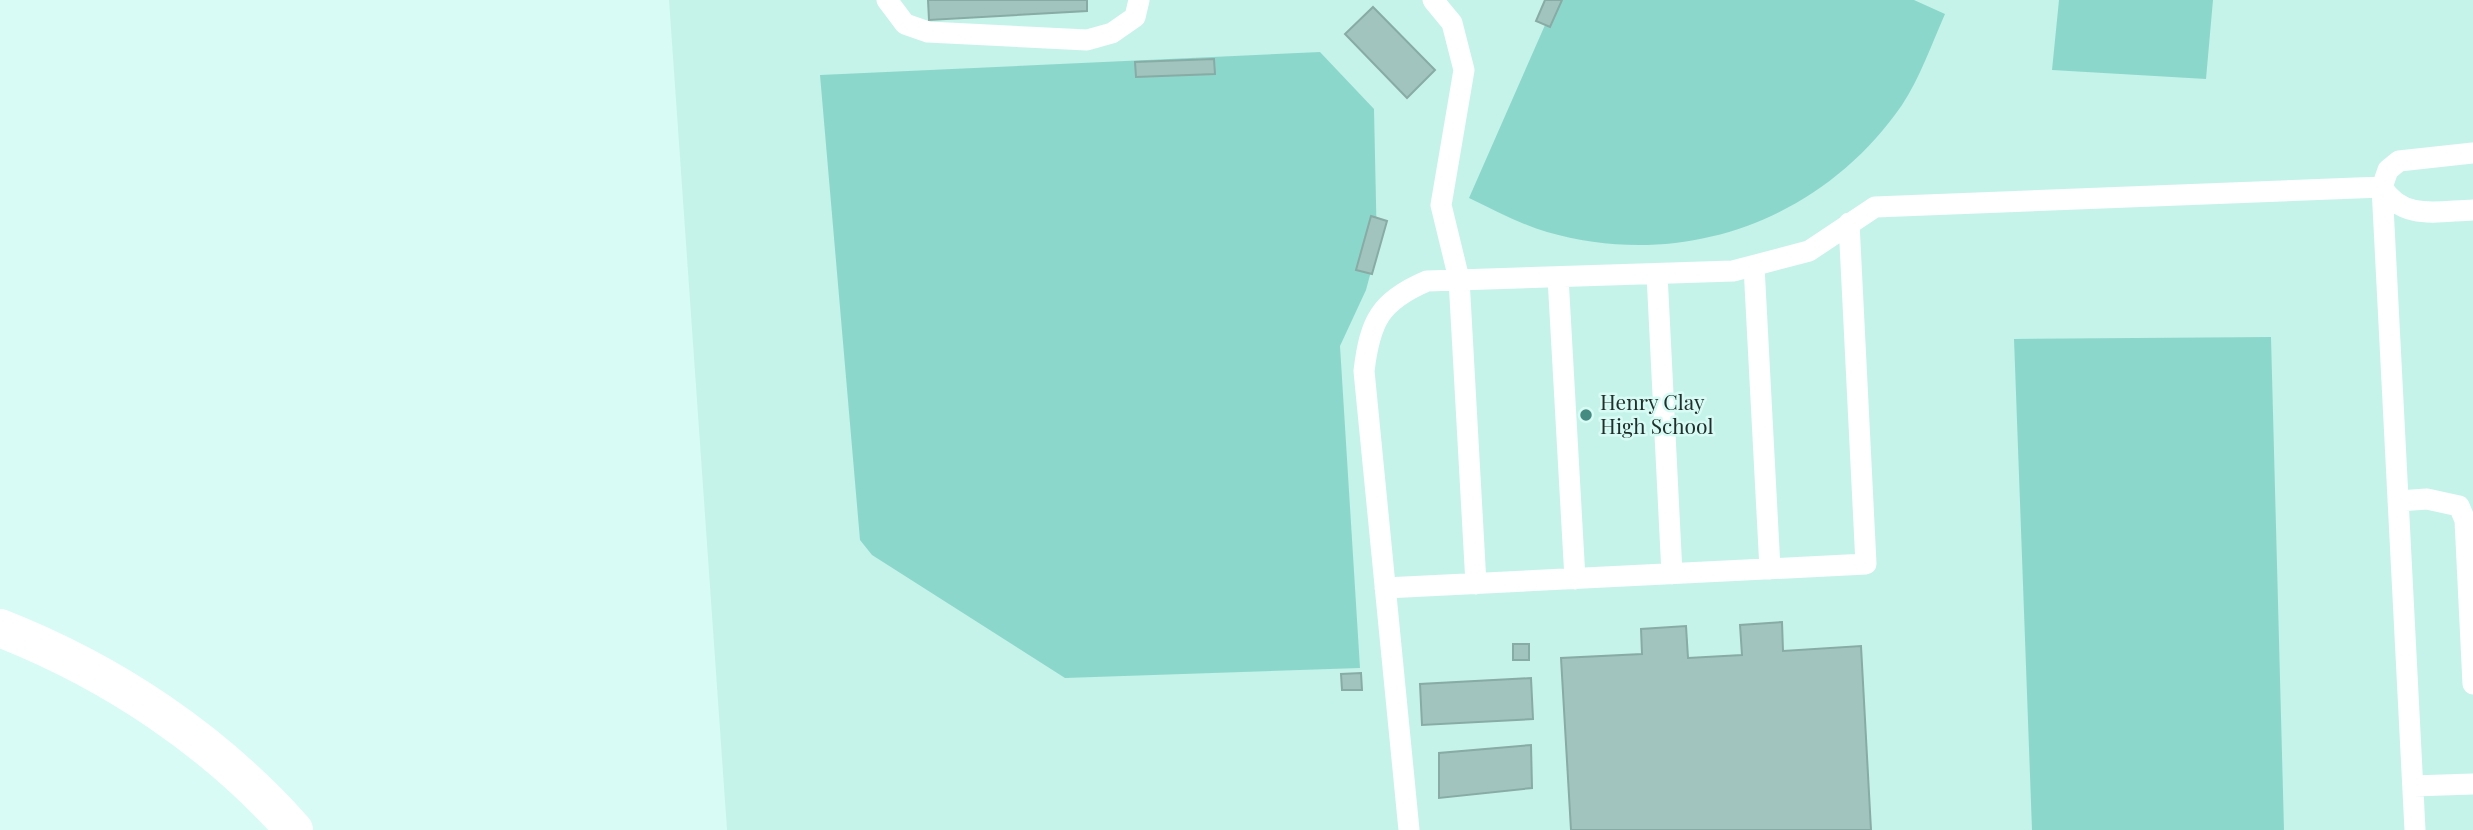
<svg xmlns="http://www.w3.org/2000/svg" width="2473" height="830" font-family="'Playfair Display',serif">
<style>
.built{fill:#c5f3ea}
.green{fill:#8cd7cb}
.building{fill:#a1c4be;stroke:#88aba5;stroke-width:2}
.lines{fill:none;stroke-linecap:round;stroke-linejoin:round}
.lane{stroke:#fff;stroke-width:21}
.street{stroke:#fff;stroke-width:38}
.poi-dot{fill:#468b81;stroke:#d8fcf5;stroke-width:2.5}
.labels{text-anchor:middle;stroke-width:5;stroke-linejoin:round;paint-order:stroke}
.poi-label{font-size:21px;fill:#212f2c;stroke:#d8fcf5;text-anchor:start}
</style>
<rect width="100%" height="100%" fill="#d8fcf5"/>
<path class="built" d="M669 0H2473V830H727Z"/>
<path class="green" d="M1556 0H1914L1945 14C1932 43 1920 78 1902 105 1822 221 1682 271 1547 232 1520 224 1494 210 1469 198Z
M2059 0H2213L2206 79 2052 70Z
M1320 52 1374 109 1377 249 1366 290 1340 346 1360 668 1065 678 872 555 860 540 820 75Z
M2271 337 2284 830H2032L2014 339Z"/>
<path class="building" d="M928 0H1087V11L929 20Z
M1545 0H1562L1550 27 1536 21Z
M1373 7 1435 70 1407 98 1345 34Z
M1214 59 1215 74 1136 77 1135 62Z
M1371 216 1387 221 1372 274 1356 270Z
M1782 622 1783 651 1861 646 1871 830H1571L1561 658 1642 654 1641 629 1686 626 1688 658 1742 655 1740 625Z
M1513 644H1529V660H1513Z
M1361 673 1362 690H1342L1341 674Z
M1531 678 1533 719 1422 725 1420 684Z
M1531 745 1532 788 1439 798V753Z"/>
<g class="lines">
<path class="lane" d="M887 0 905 24 928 32 1087 40 1112 33 1135 17 1139 0
M1433 0 1452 23 1464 70 1441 205 1459 279 1476 584
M2473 153 2399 161 2388 170 2382 187C2403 221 2437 211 2473 210
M1754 266 1770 569
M1657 274 1672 574
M1558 277 1575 579
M2398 501 2427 499 2459 506 2465 520 2473 684
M1385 588 1866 564 1849 223
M2413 786 2473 784
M1409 830 1364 371C1370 321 1380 301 1427 281L1733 271 1809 251 1875 207 2382 187 2415 830"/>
<path class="street" d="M0 628C112 672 214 740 294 830"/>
</g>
<circle class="poi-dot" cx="1586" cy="415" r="7"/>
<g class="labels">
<g class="poi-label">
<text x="1600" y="410">Henry Clay<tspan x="1600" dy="24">High School</tspan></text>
</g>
</g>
</svg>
